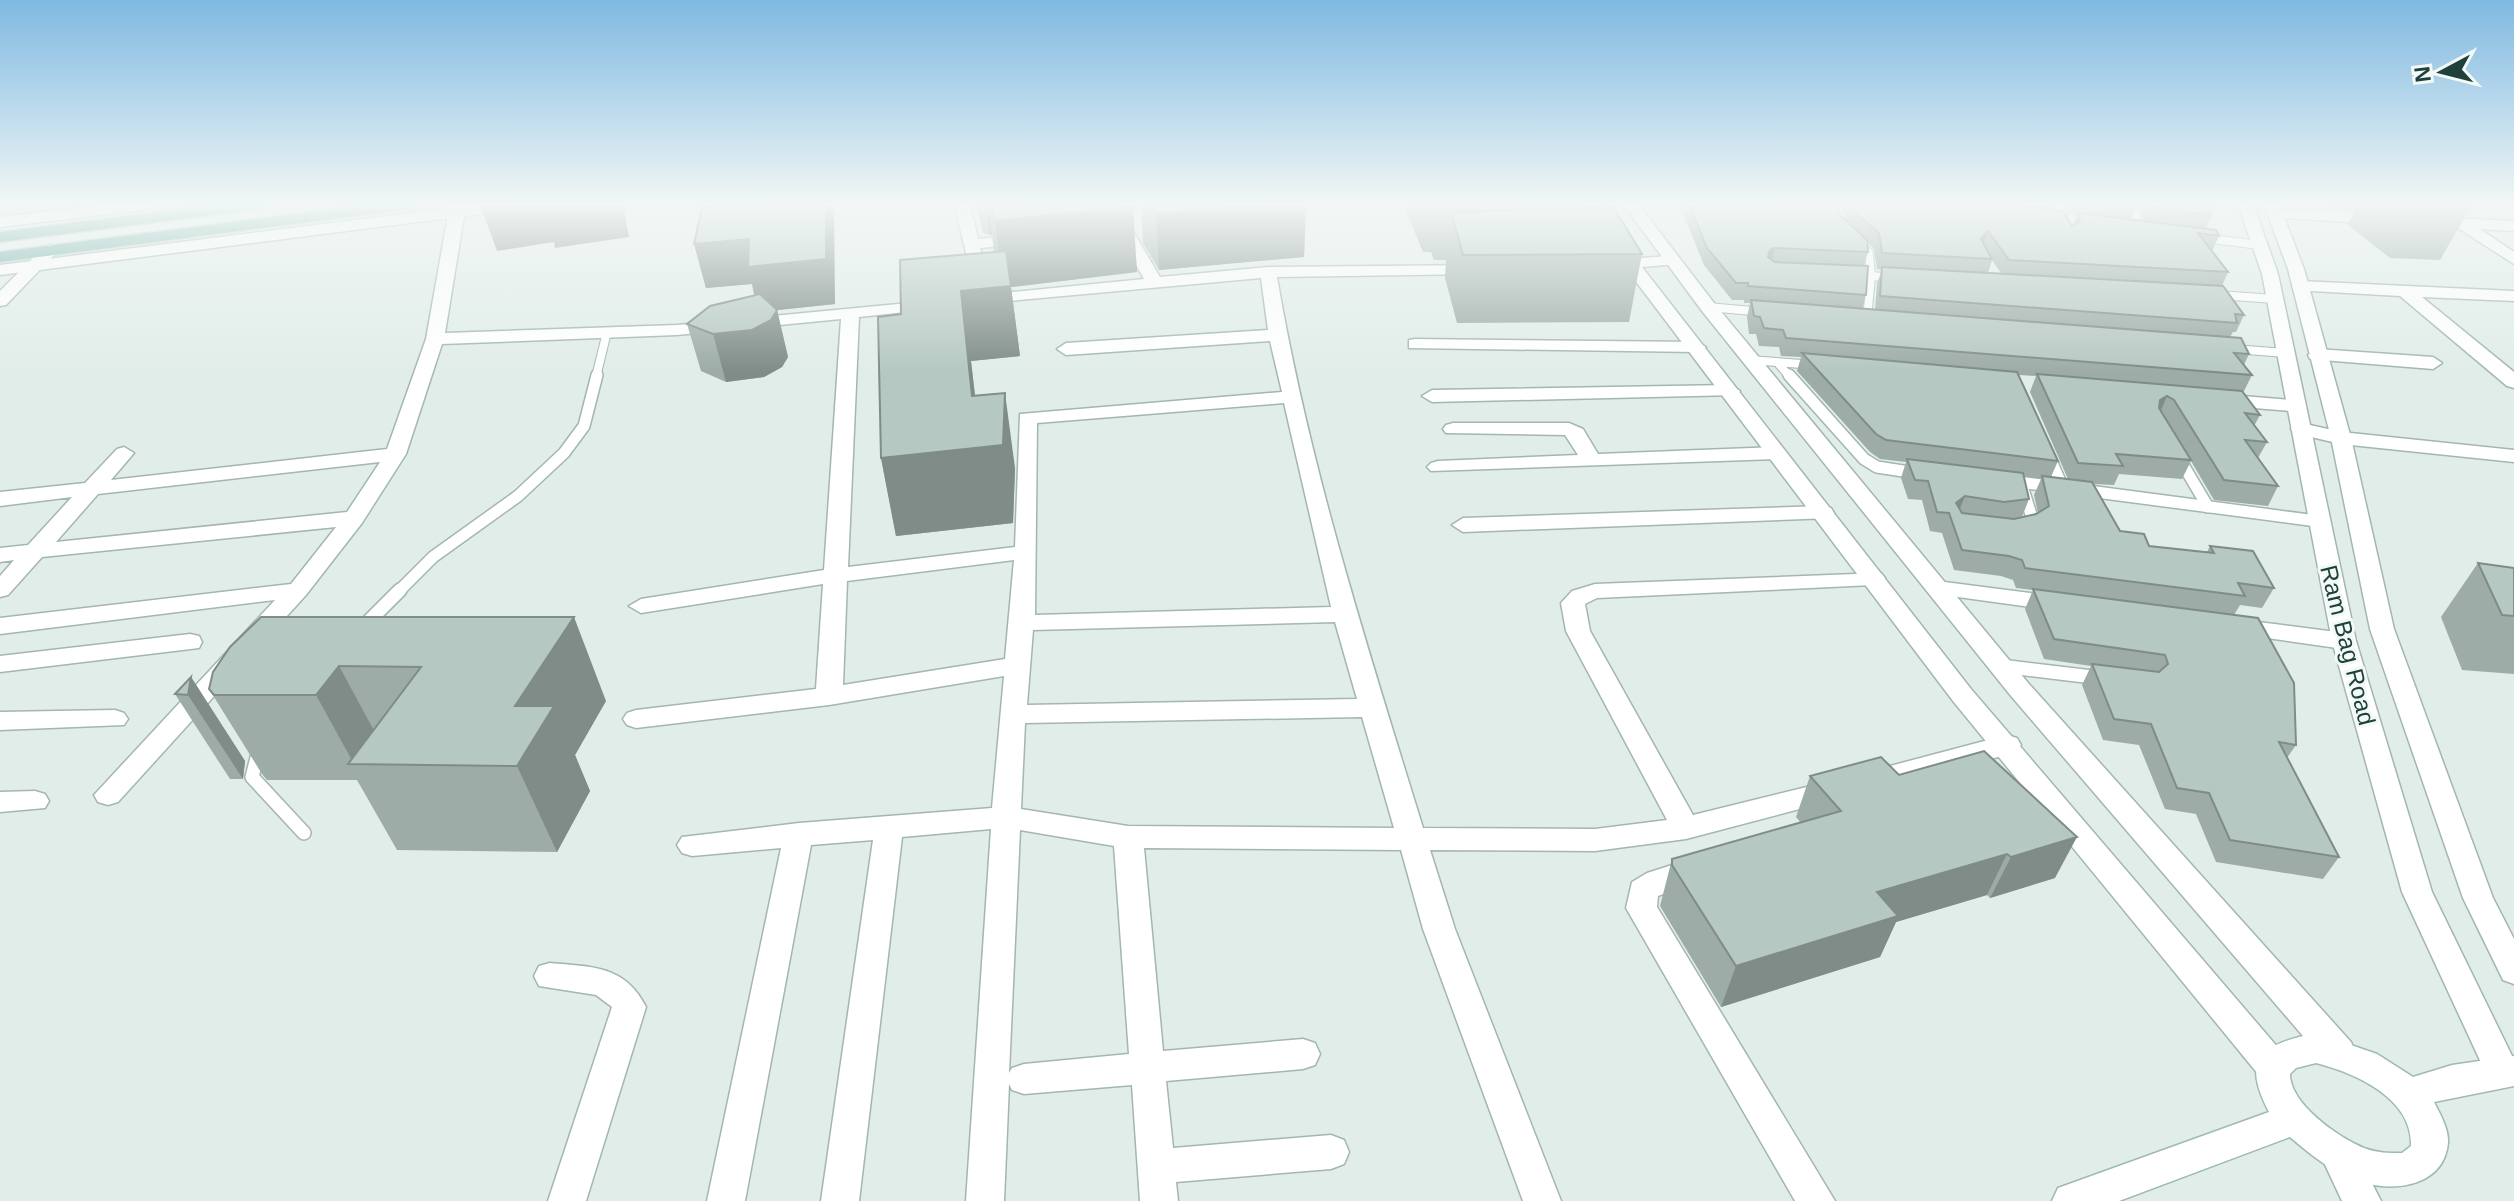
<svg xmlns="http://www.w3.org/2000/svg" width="2514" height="1201" viewBox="0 0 2514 1201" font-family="Helvetica,sans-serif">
	<rect width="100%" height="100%" fill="#e1ede9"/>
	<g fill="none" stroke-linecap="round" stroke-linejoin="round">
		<defs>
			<g id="service-far2">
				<path d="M2057,204l7,21"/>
				<path d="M2131,204l9,26"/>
				<path d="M2203,238l57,7"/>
				<path d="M1857,242l12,11 2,23h-7"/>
				<path d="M2218,295l57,4"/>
				<path d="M1708,307l56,5"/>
				<path d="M1867,320l4,-44 25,2"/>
				<path d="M2233,349l53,4"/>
				<path d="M1750,360l65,5"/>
				<path d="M1777,362l13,15"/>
				<path d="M596,377l11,-45"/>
			</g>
			<g id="service-far1">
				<path d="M1789,375l75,84 13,8 39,6"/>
				<path d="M2236,401l60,5"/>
				<path d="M2048,454l15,34"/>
				<path d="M2179,458l29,49"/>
				<path d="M2010,481l41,5"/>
				<path d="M2023,489l10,32 -6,6"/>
				<path d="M2081,490l236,31"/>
				<path d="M398,592l35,-35 85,-61 46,-43 20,-27 13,-51"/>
			</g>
			<g id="service">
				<path d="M363,627l37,-37"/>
				<path d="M2001,666l100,12"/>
				<path d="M260,746l-8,31 52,56"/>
			</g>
			<g id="minor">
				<path d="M450,204h16l-21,129 232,-8 263,-25v8l-6,1 -75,8 -11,250 167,-20 5,-133 262,-22 -12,-51 -204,14 -9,-6 9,-6 202,-13 -7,-52 -285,26 -3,-4 9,-5 162,-16 -42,-75h15l43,73 108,-10 215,-2v8l-6,1 -200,3c32,189 90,369 146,551l172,1 72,-9 -101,-189 -5,-28 11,-12 23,-7 286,-11 4,5 -12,7 -276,13 -12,6 5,27 103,184 138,-34 10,3 4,7 -4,7 -155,41 -91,12 -165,-1 25,79 106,272h-38l-100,-272 -22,-79 -257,-2 19,203 140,-12 12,4 5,11 -5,11 -12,4 -137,12 7,67 158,-13 13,5 5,12 -5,12 -13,5 -155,13 2,19h-38l-8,-116 -108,9 -12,-4 -3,-6 -5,117h-38l25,-372 -89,8 -43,364h-38l52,-361 -62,5 -66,356h-38l74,-353 -89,8 -10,-3 -5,-8 5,-8 117,-14 193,-15 12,-132 -175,29 -193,23 -9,-3 -4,-6 4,-6 9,-3 180,-21 7,-105 -182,29 -12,-7 12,-7 183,-29 17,-251 -164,16 -235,9 -36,110 -44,69 -56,72 -188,207 -10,3 -10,-3 -4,-7 181,-195 -275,34v-16l291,-34 45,-57 -294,30 -34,38 -8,2v-21l14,-16 -14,2v-14l28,-3 44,-48 -72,9v-14l85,-9 32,-34 7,-2 10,6 -23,27 276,-31 39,-110zM1284,403l47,204 -296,8 2,-192zM380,462l-33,50 -291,30 42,-48zM1014,560l-9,99 -162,26 4,-104zM1335,622l22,77 -330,6 6,-75zM1362,717l32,111 -266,-2 -107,-17 4,-86zM1020,830l94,16 15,208 -105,10 -12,4 -3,5z"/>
				<path d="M954,204h16l8,35 45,-5 8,5 -8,5 -43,4 10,37 -2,4 -6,1 -8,-5z"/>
				<path d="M2275,209l106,5 8,5 -8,5 -111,-7v-6z"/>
				<path d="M2429,217l85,4v10l-34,-2 34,23v12l-56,-36 -34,-3v-6z"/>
				<path d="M50,245l6,2v6l-50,52 -6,1v-15l44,-44z"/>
				<path d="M1671,256l6,2v6l-67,6 -8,-5 8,-5z"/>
				<path d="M2300,281l214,10v10l-92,-4 92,75v16l-7,-2 -107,-90 -106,-6 -2,-4z"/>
				<path d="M1415,339l282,3 9,5 -9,5 -288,-4v-8z"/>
				<path d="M2317,349l116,8 9,6 -9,6 -123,-10 -2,-4z"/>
				<path d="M1730,385l10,6 -3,4 -305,7 -10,-6 10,-6z"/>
				<path d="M1453,423h116l14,6 15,25 179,-7 10,6 -10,6 -346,12 -4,-4 4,-4 7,-2 140,-6 -13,-20 -119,-2 -3,-4 3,-4z"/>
				<path d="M2301,423l40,9 173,18v12l-173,-18 -47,-11 -3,-4 3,-4z"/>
				<path d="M1823,506l8,2 3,5 -3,5 -368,14 -11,-7 11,-7z"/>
				<path d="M1937,581l123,16 12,7 -12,7 -131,-18 -4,-5 4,-5z"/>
				<path d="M2235,619l109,14 12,8 -12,8 -118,-17 -3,-5 3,-5z"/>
				<path d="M190,634l9,2 3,6 -3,6 -199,24v-16z"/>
				<path d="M115,710l9,3 4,6 -4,6 -124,5v-18z"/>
				<path d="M2007,735l10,3 4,7 -4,7 -151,40 -10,-3 -4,-7 4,-7z"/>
				<path d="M35,791l10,3 4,7 -4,7 -45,4v-20z"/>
				<path d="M1697,857l11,4 4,8 -4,8 -50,19 -1,11 178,294h-40l-169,-293 6,-26 15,-9z"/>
				<path d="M550,963c42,4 75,2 96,44l-60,194h-38l64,-194 -16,-12 -57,-9 -5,-10 5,-10z"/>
				<path d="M2338,1137l13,5 30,59h-39l-22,-47 5,-12z"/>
			</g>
			<g id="tertiary">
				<path d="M111,204h46l-7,5 -150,18v-10z"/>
				<path d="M482,204h44l-7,5 -519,66v-10z"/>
				<path d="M1587,204h15l36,58 333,427 315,368 5,11 -5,11 -12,4 -12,-4 -309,-378 -328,-434z"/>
				<path d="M1623,204h15l76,99 315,381 322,358 5,11 -5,11 -12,4 -12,-4 -316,-368 -309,-385z"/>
				<path d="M2238,204h15l25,70 78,367 76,251 82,168v22l-12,4 -12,-4 -88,-190 -70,-251 -70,-367z"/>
				<path d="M2264,204h15l25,65 47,169 43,191 99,269 21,41v45l-11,-4 -40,-82 -93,-269 -39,-191 -43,-169z"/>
			</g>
			<path id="secondary" d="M2316,1033l61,21 36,23 39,-12 62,-9v30l-80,16c6,12 15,27 14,41 -4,42 -51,49 -83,40 -29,-8 -53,-27 -75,-46l-171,64h-67l6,-13 211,-76c-29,-56 -7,-67 47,-79zM2316,1063c39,10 97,35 95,83l-9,7c-13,0 -25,0 -38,-5 -26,-11 -74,-44 -74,-74l6,-6z"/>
			<g id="primary">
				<path d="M222,204h44l-7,5 -259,33v-10z"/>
				<path d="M372,204h44l-7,5 -409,53v-10z"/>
			</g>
		</defs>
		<use href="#service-far2" stroke="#a3b6b1" stroke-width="10"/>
		<use href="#service-far1" stroke="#a3b6b1" stroke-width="14"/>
		<use href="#service" stroke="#a3b6b1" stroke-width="16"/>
		<use href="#minor" stroke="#a3b6b1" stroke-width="3"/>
		<use href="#tertiary" stroke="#a3b6b1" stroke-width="3"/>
		<use href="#secondary" stroke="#9ebab3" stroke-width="3"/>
		<use href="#primary" stroke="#c0cac8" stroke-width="3"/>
		<use href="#service-far2" stroke="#fff" stroke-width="8"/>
		<use href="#service-far1" stroke="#fff" stroke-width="11"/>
		<use href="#service" stroke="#fff" stroke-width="13"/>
		<use href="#minor" fill="#fff" fill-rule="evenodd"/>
		<use href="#tertiary" fill="#fff" fill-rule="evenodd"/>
		<use href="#secondary" fill="#fff" fill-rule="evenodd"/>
		<use href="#primary" fill="#60a79d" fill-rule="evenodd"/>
	</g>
	<g fill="#9daca7" fill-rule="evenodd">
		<path d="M977,204h154l6,68 -126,15 9,69 -49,5 4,35 40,72 -2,55 -117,13 -15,-78 20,-144 93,-62 -2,-17 -9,-2z"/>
		<path d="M1141,204h165l-2,53 -145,13 -16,-27z"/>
		<path d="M1403,204h198v4l41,46 -13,68 -172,1 -12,-45 1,-18h-12l-3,-8h-8z"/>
		<path d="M1657,204h179l3,10 7,8 -5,-18h214l-2,6 19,16 5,-11 -10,-1 -5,-10h73l1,2 -5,13 13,2 -6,-17h76l-3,9 1,2 -6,13 13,8 -7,15 16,21 -6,14 22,29 -8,17h-3l-3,5 19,17 -5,11 8,10 -9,18 17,22 -6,11 13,16 -9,16 20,28 -10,20 -54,-6 -23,-39 -9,18 -63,-5 -5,11 -21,-1 27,47 29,15 58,6 3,-6 64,42 -12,20 -22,-3 -6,10 62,130 -9,13 52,99 -16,22 -107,-17 -20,-48 -31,-5 -26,-64 -36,-5 -21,-55 9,-19 -47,-7 -19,-50 8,-19 -17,-2 -3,-8 -12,-4 -47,-6 -12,-37 -12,-2 -8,-31 -14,-1 -7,-21 5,-16 -26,-3 -10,-7 -73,-81 4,-14 -20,-1 -2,-9 -20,-1 -3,-12h-7l-2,-17 3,-14h-6v-3h-12l-28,-35 -24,-59 -21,1zM1867,242l7,7 3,20 5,1 -5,13 -2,27 -13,-1 4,-14 -2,-29 4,-14zM1992,260l9,13h-13zM2019,375l17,1 -6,16 38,87 -17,-2 7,-16zM2024,476l17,3 -7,16 4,18 -16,4 7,-18z"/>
		<path d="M2322,204h149l1,1 -32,55 -50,-2 -42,-33 7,-15 -28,-1z"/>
		<path d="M694,244l141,60 -58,6 11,47 -6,10 -18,10 -38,5 -25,-11 -14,-47 67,-28 -2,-12 -46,4z"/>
		<path d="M2478,563l36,5v106l-52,-4 -21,-53z"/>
		<path d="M261,617l345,84 -31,54 15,36 -33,61 -160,-2 -40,-70h-90l-5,-6 -53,-85z"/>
		<path d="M191,677l54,84 -2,18h-13l-55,-85z"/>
		<path d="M1899,775l156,103 -65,20 -3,-3 -91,27 -16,35 -159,50 -61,-101 12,-47 129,-36 -5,-6 14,-41z"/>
	</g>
	<g fill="#7f8c88">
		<path d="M480,204h143l6,33 -74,11 -1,-6 -57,9z"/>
		<path d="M826,204h8l1,100 -76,8 -7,-28 -46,4 -12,-44 55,-5z"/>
		<path d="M986,204h2l4,31h-2z"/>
		<path d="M1273,204h33l-2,53 -145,13 -3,-56z"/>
		<path d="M1133,207l4,65 -126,15 9,69 -49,5 10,87 24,-55 10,75 -2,55 -117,13 -15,-78 91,-62 -11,-105 42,-4 -8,-66z"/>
		<path d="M1988,231l-5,16 -2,-8z"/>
		<path d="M1775,248l-4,16 -5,3 4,-17z"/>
		<path d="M777,310l11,47 -6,10 -18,10 -38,5 -13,-48z"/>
		<path d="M2167,396l-8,19 1,-15z"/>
		<path d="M1965,496l-8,20 -1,-13z"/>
		<path d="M574,617l32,84 -31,54 15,36 -33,61 -40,-86 -2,-60z"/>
		<path d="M339,666l46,85 -31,13 -38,-69z"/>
		<path d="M191,677l54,84 -2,18 -55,-84z"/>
		<path d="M2077,837l-22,41 -65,20 21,-41z"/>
		<path d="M2007,854l-20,41 -91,27 -16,35 -159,50 15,-41 141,-74z"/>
	</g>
	<g fill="#b6c8c2" stroke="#7f8c88" stroke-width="2">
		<path d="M741,204h85v55l-78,8 1,-28 -55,5 8,-37z"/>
		<path d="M991,204h140l2,3 -138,14z"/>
		<path d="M1150,204h123l-117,10z"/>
		<path d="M1689,204h147l3,10 28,26 1,12 -93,-4 -5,2 -2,7 7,5 93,4 -2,29 -118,-9v-3h-12l-29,-35z"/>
		<path d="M1850,204h160l53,7 9,15 8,-5 -2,-8 138,17 3,6 -21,-3 30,39 -219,-12 -21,-29 -7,8 11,20 -110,-6 -3,-20 -28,-24z"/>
		<path d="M2150,204h64v1l-8,-1 6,11 -60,-7z"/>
		<path d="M1614,208l28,46 -179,1 -12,-43z"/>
		<path d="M1006,251l5,35 -50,5 11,105 33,-3 -2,52 -122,13 -3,-141 23,-3 -1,-54z"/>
		<path d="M1882,267l341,19 21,29 -9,-1 2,9 -357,-27z"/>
		<path d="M760,294l17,16 -6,10 -19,10 -39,4 -26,-10 23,-18z"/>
		<path d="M1751,300l490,38 8,16 -15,-1 18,22 -466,-37 -3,-8 -19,-2 -4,-11 -6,-1z"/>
		<path d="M1802,353l215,19 41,89 -172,-21 -10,-6z"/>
		<path d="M2037,374l205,17 18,24 -15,-2 22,29 -22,-2 33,46 -54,-6 -50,-80 -7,-4 -7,4 -1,8 32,52 -75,-6 7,12 -45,-3z"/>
		<path d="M1907,459l116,14 6,26 -25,3 -39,-6 -9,7 6,10 52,6 22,-5 13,-8 -7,-30 50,6 28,49 24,3 5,12 65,7 -4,-7 43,5 21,37 -36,-5 7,13 -220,-28 -3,-8 -13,-4 -47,-6 -13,-37 -12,-1 -9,-31 -13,-1z"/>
		<path d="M2478,563l36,5v48l-12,-1z"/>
		<path d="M2033,589l225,29 36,65 2,62 -17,-3 60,115 -109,-17 -21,-47 -32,-5 -26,-64 -37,-5 -22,-55 67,8 9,-8 -3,-9 -111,-16z"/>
		<path d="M261,617h313l-59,89h39l-37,60 -169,-2 73,-97 -82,-1 -23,29h-102l-5,-6 4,-17 17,-25z"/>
		<path d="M191,677l-3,18 -13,-1z"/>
		<path d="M1984,751l93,86 -66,20 -4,-3 -130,38 21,24 -162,50 -64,-101v-6l169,-48 -31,-35 71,-19 18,18z"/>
	</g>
	<linearGradient id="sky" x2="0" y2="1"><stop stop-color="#7fb9e2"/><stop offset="0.55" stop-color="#f2f7f5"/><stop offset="1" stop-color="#f2f7f5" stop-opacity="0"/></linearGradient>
	<rect width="2514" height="372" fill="url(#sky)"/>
	<g text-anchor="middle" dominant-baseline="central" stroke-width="6" stroke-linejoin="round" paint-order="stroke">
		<g font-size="24" fill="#1f403b" stroke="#f2f9f6">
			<text transform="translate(2348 645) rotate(76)">Ram Bag Road</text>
		</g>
	</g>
	<g transform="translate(2442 72) rotate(263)" stroke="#f2f9f6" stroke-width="6" paint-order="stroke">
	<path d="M0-6L14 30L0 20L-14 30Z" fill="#1f403b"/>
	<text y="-12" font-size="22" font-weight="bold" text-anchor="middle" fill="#1f403b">N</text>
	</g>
</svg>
